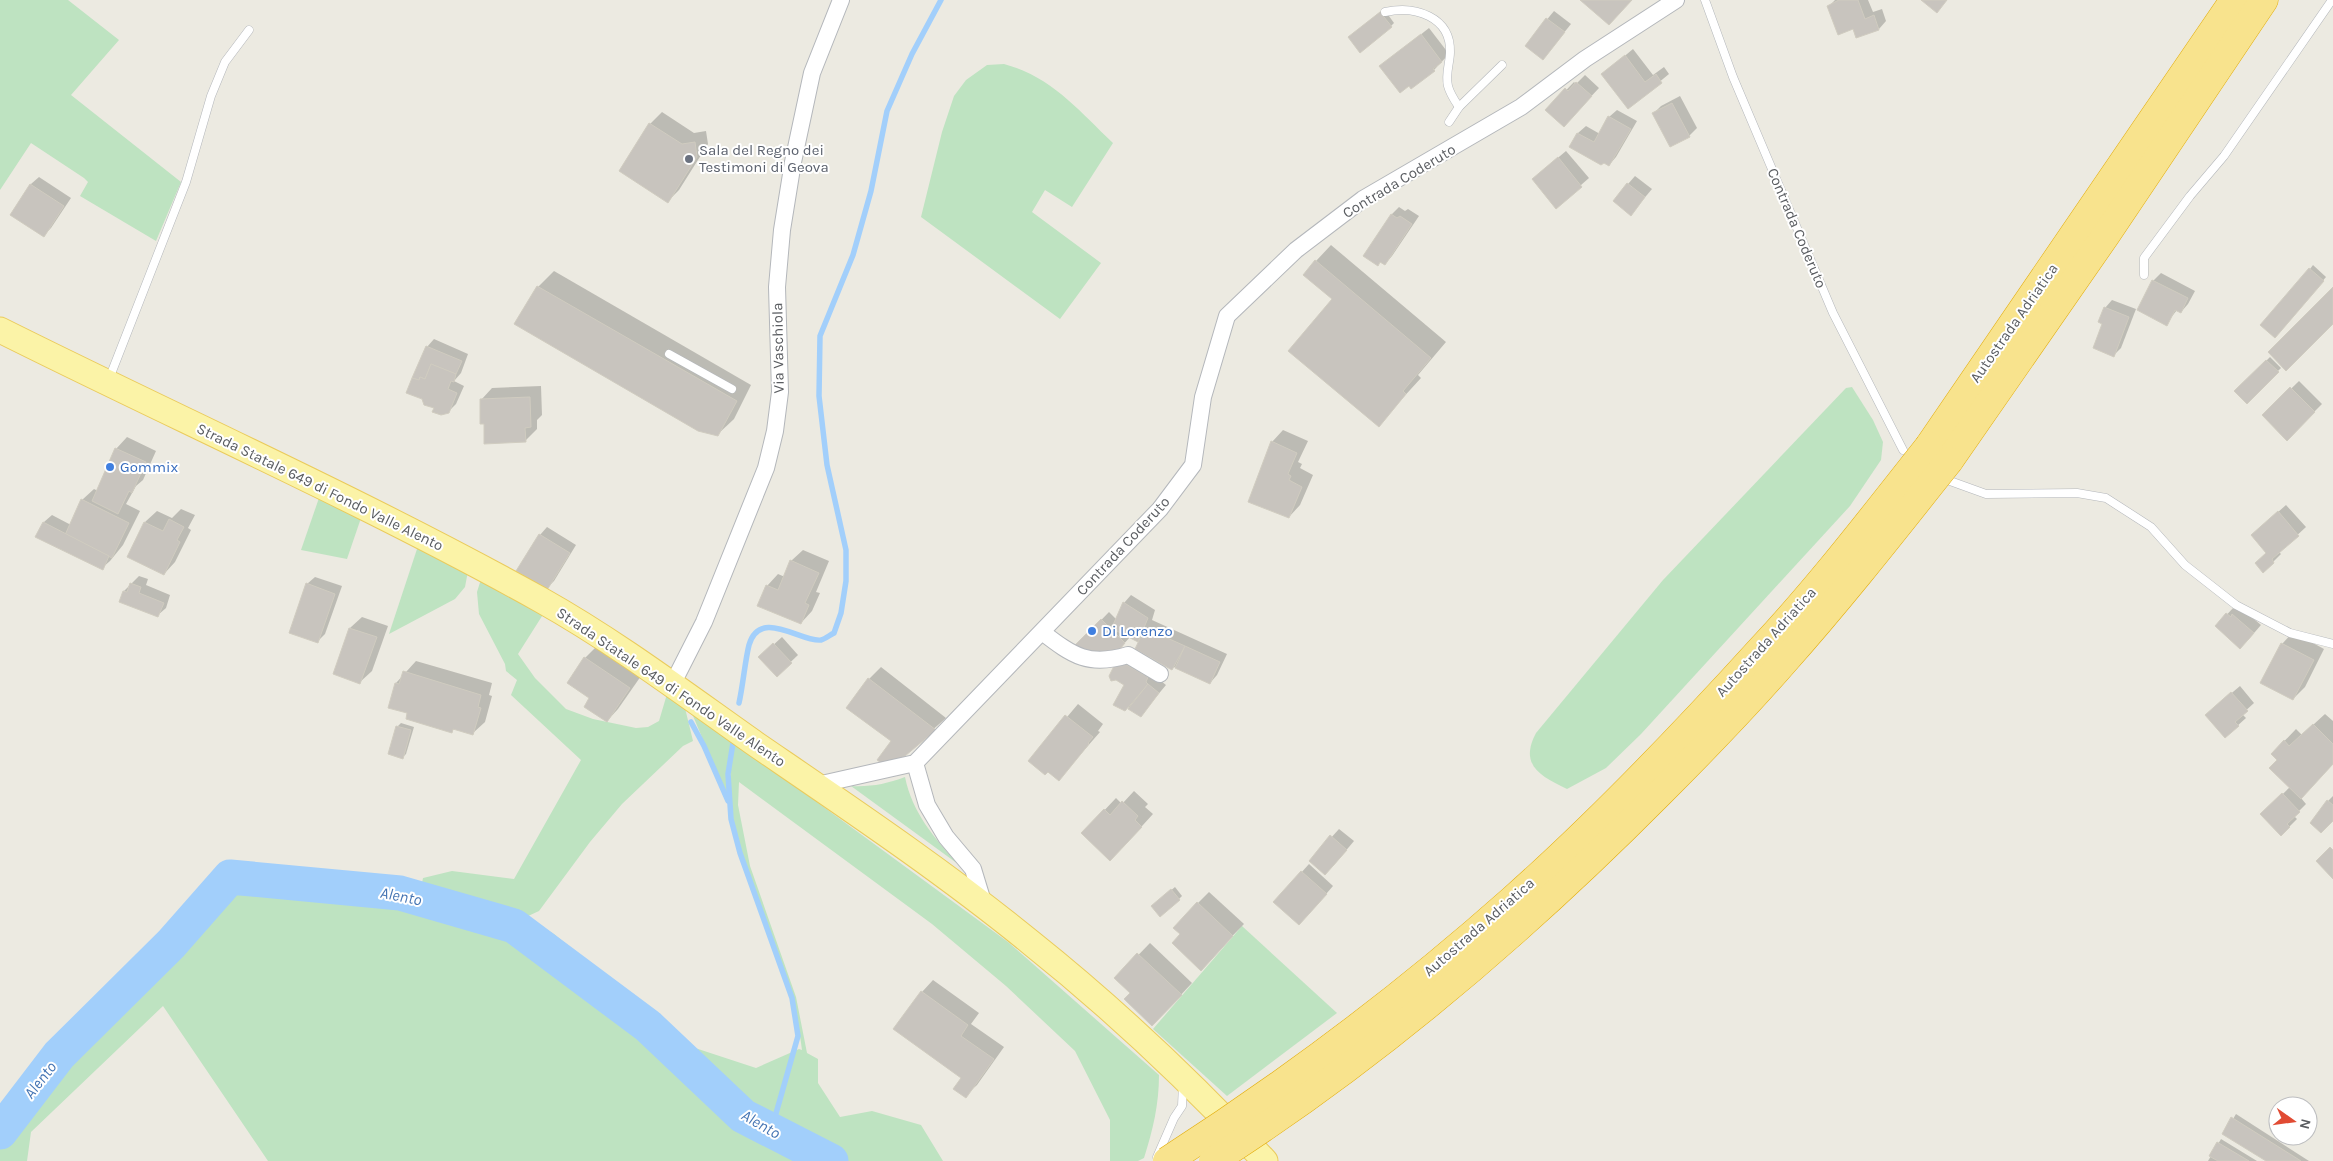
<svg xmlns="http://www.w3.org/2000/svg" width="2333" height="1161" viewBox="0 0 2333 1161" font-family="Karla,sans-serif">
	<rect width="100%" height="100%" fill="#eceae1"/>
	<g fill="#bee3c1">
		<path d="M0,0h68l51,40 -48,55 110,87 -25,59 -76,-45 8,-14 -4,-4 -53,-35 -31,47z"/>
		<path d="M1004,64c48,13 74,46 109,79l-41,64 -27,-17 -13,22 69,51 -41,56 -139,-102 21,-85 12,-36 12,-16 21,-15z"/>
		<path d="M1852,387l21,33 10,22 -2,18 -31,46 -209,228 -35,34 -39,21c-27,-13 -48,-24 -31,-56l127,-153 183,-192z"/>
		<path d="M319,498l42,20 -14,41 -46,-9z"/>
		<path d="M418,546l50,25 -3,16 -10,12 -66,35z"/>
		<path d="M482,576l62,37 -26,41 17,24 31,31 27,10 43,9 12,-1 11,-6 8,-27 18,14 8,33 -10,5 -61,58 -32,38 -51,69 -13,6 28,17 59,50 39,37 37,25 67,22 43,-19 3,1c-7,-57 -29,-110 -48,-163 -8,-23 -18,-46 -22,-69 -4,-26 -2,-51 3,-76l273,200 151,133c0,29 -6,55 -15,83l-6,3h-28v-41l-35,-69 -69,-65 -74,-62 -193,-142 -1,23 12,61 46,131 11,56 11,6v24l22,34 32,-6 49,14 22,36h-675l-105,-155 -132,126 -4,29h-27v-24l65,-80 80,-73 34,-35 45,-55 39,-9 77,8 93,13 69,22 14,-6 -96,-29 3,-15 29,-7 62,8 67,-119 -70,-65 6,-15 -11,-9 -1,-7 -26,-50 -2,-22z"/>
		<path d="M691,711l41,29 -5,31 2,31z"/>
		<path d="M905,777c7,35 29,61 53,87l-107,-78c20,1 35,-2 54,-9z"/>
		<path d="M1242,926l95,87 -110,83 -74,-67z"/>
	</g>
	<g fill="#0003">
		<path d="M1835,0h33l5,12 9,-3 4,12 -7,8 -22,8 -4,-10 -24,-21z"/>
		<path d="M1384,9l10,14 -3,3 -38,8z"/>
		<path d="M1554,11l17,13 -28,35 -17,-14z"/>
		<path d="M1429,28l20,26 -15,16 -22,17 -31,-21z"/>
		<path d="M1633,49l20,26 11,-8 5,7 -40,33 -26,-33z"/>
		<path d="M1585,75l14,13 -28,30 -24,-8 27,-28 2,2z"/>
		<path d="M1680,96l17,32 -8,8 -18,10 -17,-33 7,-7z"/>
		<path d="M1617,110l20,11 -21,36 -7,8 -38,-19 7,-13 8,-7 14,8 9,-17z"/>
		<path d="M662,112l32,21 12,-2 2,13 -29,46 -11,11 -48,-30 30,-47z"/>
		<path d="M1566,151l23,27 -33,29 -15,-35z"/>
		<path d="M1635,176l17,13 -21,25 -3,-30z"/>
		<path d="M39,177l32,21 -20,30 -8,8 -32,-21 20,-31z"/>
		<path d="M1399,207l6,4 3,-2 11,7 -27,40 -7,8 -4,-3 -3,3 -14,-8 28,-42z"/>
		<path d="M1331,245l115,97 -28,33 3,3 -43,47 -45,-126 -17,-38z"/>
		<path d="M2313,265l13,12 -47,56 31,-64z"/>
		<path d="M554,271l197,114 -17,34 -16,15 -180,-147z"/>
		<path d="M2161,273l34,18 -7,13 -7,8 -4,-2 -11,14 -28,-14 15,-29z"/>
		<path d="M2112,300l24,9 -15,39 -7,7 -10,-31 1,-16z"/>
		<path d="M434,339l34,15 -7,19 -7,8 10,5 -8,18 -8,8 -12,-5 -9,-60z"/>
		<path d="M2270,357l11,11 -34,34 -11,-11z"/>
		<path d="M2299,381l23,23 -35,35 -23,-24z"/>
		<path d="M541,386l1,29 -5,5v9l-12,12 -40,-18 -4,-23 11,-12z"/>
		<path d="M1283,430l25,11 -10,21 4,2 -2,4 13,7 -13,30 -11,12 -17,-75z"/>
		<path d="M127,437l29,14 -13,29 -7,6 -10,18 14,7 -17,34 -13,16 -8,7 -65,-32 7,-14 8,-7 19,10 11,-25 12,-11 4,2 18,-42z"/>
		<path d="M2286,505l20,22 -27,25 2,2 -8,8 -5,-10 -8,-24z"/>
		<path d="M181,509l14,6 -7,13 3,2 -16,32 -11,12 -35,-17 16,-35 12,-11 15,7z"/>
		<path d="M547,527l29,18 -22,36 -7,7 -7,-53z"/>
		<path d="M803,550l26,11 -13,31 4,1 -8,18 -11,12 -34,-37 11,-12 7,3 6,-16z"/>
		<path d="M139,576l9,3 -2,6 24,10 -4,13 -8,7 -34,-24z"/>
		<path d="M315,577l27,9 -17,48 -8,8 -10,-58z"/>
		<path d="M1131,595l24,15 -3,10 75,34 -10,21 -7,8 -36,-16 -2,2 -33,-27 -9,-5 -15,17 -39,-8 33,-34 7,7 8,-16z"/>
		<path d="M2235,606l6,2 20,17 -13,15 -32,-14z"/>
		<path d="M362,617l26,9 -16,45 -12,11 -25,-9 15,-45z"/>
		<path d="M2293,632l31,17 -19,38 -12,12 -11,-55z"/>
		<path d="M782,637l16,18 -21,20 -17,-18z"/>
		<path d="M596,647l45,29 -23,33 -11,12 -16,-24 -6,-39z"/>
		<path d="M1123,659l29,15 14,11 -25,30 -13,-8 -2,-23 -10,-6z"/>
		<path d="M416,661l76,22 -3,12 3,1 -7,26 -12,11 -18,-5 -3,3 -43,-18 -20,-6 7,-24z"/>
		<path d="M881,667l65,51 -42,37 -12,-15 -44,-32 21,-29z"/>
		<path d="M2240,686l14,17 -12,11 4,4 -21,19 -11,-29z"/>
		<path d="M1078,704l25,20 -5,7 2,1 -41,47 -29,-18z"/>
		<path d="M2325,714l8,7v43l-32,34 5,6 -12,12 3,3 -16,16 -19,-21 28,-27 -11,-27 -7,-6 24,-25 6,6z"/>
		<path d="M401,723l13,4 -8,27 -3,3 -6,-30z"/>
		<path d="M1134,791l14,13 -3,3 8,7 -31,34 -39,-15 33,-35 6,6z"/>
		<path d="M2333,796v22l-21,5 16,-22z"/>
		<path d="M1339,829l15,12 -21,25 -23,-5z"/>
		<path d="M1309,864l24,22 -26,30 -32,-14z"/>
		<path d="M1175,887l7,9 -3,3 -23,4z"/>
		<path d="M1209,892l35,32 -32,33 -30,-23 16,-31z"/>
		<path d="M1150,943l42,40 -28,30 -32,-20 -16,-15z"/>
		<path d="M933,980l46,33 -8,11 33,23 -27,38 -12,11 -2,-18 -41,-86z"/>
		<path d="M2236,1114l73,47h-40l-45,-27z"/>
		<path d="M2221,1139l36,22h-49z"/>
	</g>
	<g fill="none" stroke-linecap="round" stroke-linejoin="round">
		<g stroke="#a2cffb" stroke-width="5.5">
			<path d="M739,703c4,-18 6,-42 10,-58 11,-38 53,-2 72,-5 4,-1 9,-5 13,-7l7,-20 5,-32v-31l-19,-85 -8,-69 1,-60 33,-81 18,-64 16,-80 25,-57 29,-54"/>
			<path d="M691,722l13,24 24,55"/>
			<path d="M733,743l-5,31 3,45 9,34 52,145 6,38 -27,95"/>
		</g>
		<path stroke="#a2cffb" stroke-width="35" d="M0,1132l59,-77 112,-111 59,-67 170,16 114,33 134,100 95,90 88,45"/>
	</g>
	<g fill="#c8c4be" stroke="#d0ccc0">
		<path d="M1580,0h52l-23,25z"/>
		<path d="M1839,0h19l7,19 9,-4 5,15 -23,8 -3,-9 -15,6 -11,-29z"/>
		<path d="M1921,0h26l-10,13z"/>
		<path d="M1380,12l12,15 -32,26 -12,-16z"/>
		<path d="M1546,18l19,14 -22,28 -18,-14z"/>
		<path d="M1421,34l21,28 -9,7 2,2 -24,18 -2,-3 -9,7 -21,-27z"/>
		<path d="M1625,55l20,27 11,-8 6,9 -34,26 -27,-35z"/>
		<path d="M1576,82l16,14 -28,31 -19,-17 20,-22 3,3z"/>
		<path d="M1672,103l18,34 -20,10 -18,-34z"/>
		<path d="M1608,116l23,13 -22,37 -5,-3 -3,2 -32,-18 8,-14 17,9z"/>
		<path d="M649,123l33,21 13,-2 2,15 -29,46 -49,-32z"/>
		<path d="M1558,157l24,30 -26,22 -24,-30z"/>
		<path d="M1627,183l18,14 -14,19 -18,-15z"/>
		<path d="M30,184l34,22 -20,31 -34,-22z"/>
		<path d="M1391,214l6,4 3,-2 12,8 -27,41 -5,-3 -2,4 -15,-10z"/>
		<path d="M1315,260l116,98 -28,33 3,3 -27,33 -91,-76 44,-52 -29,-24z"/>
		<path d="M2309,268l15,13 -49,57 -15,-13z"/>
		<path d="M2152,280l36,18 -7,15 -6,-3 -8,16 -30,-16z"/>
		<path d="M537,286l200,115 -19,35 -20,-5 -184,-107z"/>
		<path d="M2333,287v37l-47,47 -18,-19z"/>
		<path d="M2104,307l25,10 -15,40 -21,-9 9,-24 -4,-2z"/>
		<path d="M426,346l36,15 -6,13 -25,-10 -6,15 -5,-2 -1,3 -7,-2z"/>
		<path d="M2266,360l13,12 -32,32 -13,-13z"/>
		<path d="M431,364l25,10 -2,8 -3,-1 -3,8 9,4 -8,20 -8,2 -9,-3 2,-4 -10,-3 -2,-6 -16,-6 6,-15 7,2 1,-3 5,2z"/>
		<path d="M2290,387l25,25 -28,29 -25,-26z"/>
		<path d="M530,397l1,30 -6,1 1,14 -42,2v-20h-4v-25z"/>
		<path d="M1271,441l26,12 -9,21 3,2 -2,4 13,7 -13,31 -41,-16z"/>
		<path d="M115,448l31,14 -14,31 -3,-2 -11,23 -26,-13z"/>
		<path d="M81,499l48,24 -17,35 -47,-23z"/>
		<path d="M2278,511l21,25 -27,23 2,4 -11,10 -8,-10 11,-10 -15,-18z"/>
		<path d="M169,519l15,8 -7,13 3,2 -16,33 -37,-18 17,-35 19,9z"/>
		<path d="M43,522l66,34 -6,14 -68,-33z"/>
		<path d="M539,534l31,19 -23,37 -31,-19z"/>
		<path d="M790,560l29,13 -14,30 4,2 -8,19 -44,-18 9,-21 12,5z"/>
		<path d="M130,583l11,4 -2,6 25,10 -6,14 -39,-15 4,-11 4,1z"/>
		<path d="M306,583l29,11 -17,49 -29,-10z"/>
		<path d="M1123,602l25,16 -10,24 -25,-13 2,-3 -2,-1z"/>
		<path d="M2226,613l5,4 1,-3 22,19 -14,16 -25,-23z"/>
		<path d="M1101,619l24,24 -10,12 -33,-3 -8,-6z"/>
		<path d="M349,628l28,9 -17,47 -27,-10z"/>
		<path d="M1145,628l40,18 -13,24 -37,-21z"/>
		<path d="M773,643l19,20 -15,14 -19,-20z"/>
		<path d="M2281,643l33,17 -21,40 -33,-17z"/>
		<path d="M1185,646l35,16 -10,22 -35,-16z"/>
		<path d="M584,657l46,31 -23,34 -23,-15 5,-9 -22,-15z"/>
		<path d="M1123,663l25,14 -2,5 2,2 -23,27 -12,-6 11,-20 -8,-5 -5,1 -2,-5 5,-10z"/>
		<path d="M403,671l78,24 -3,12 3,1 -8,27 -20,-6 -1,4 -46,-14 1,-6 -19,-5 7,-25 4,1z"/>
		<path d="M868,678l68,52 -31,26 -21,9 -7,-5 14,-19 -45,-33z"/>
		<path d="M1148,684l11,9 -18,24 -13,-8z"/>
		<path d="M2231,692l17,19 -13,11 4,4 -14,12 -20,-23z"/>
		<path d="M1065,715l28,22 -5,6 1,1 -30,37 -11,-9 -3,3 -17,-14z"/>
		<path d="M2313,724l20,20v20l-32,35 -32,-31 8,-8 -6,-6 13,-14 5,6z"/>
		<path d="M396,726l15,4 -8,29 -15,-5z"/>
		<path d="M2282,793l18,19 -13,12 3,3 -9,9 -21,-22z"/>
		<path d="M2327,800l6,5v16l-12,12 -11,-10z"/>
		<path d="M1122,801l16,15 -3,4 7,7 -32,34 -29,-28 23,-24 6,6z"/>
		<path d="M1330,835l17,15 -22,25 -16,-14z"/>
		<path d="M2330,847l3,3v29l-17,-18z"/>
		<path d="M1301,871l26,23 -28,31 -26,-23z"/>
		<path d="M1171,889l9,11 -20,17 -9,-11z"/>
		<path d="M1197,902l36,34 -32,35 -29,-28 8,-9 -7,-6z"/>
		<path d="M1137,953l45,42 -30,31 -28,-27 6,-6 -16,-15z"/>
		<path d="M921,991l47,34 -7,11 33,23 -28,39 -13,-9 8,-11 -68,-49z"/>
		<path d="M2231,1117l70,44h-35l-44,-27z"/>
		<path d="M2217,1142l32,19h-31l-9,-5z"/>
	</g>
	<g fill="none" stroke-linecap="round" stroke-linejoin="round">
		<defs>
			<g id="service">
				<path d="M1705,0l28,77 100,236 70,137"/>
				<path d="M1385,12c30,-7 66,5 65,40 0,11 -5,22 -2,34 2,8 7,15 11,21"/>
				<path d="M1449,122l10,-15 43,-42"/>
				<path d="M2144,275v-17l46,-62 34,-40 108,-156"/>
				<path d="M669,354l63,35"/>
				<path d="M109,379l77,-197 25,-86 14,-34 24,-32"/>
				<path d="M1950,481l36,13 91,-1 29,5 45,29 34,38 51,40 54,28 43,11"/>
				<path d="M1157,1157l17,-39 8,-12 1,-22"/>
			</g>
			<g id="minor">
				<path d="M1042,632c31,24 47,35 86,23l32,19"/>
				<path d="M672,685l32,-63 62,-154 9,-37 5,-39 -3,-105 5,-57 11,-68 19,-89 29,-73"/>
				<path d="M915,763l12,42 19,32 27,32 11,36"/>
				<path d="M817,785l98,-22 245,-254 33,-44 10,-68 24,-81 69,-66 67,-51 158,-92 64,-48 91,-59"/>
			</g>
			<path id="primary" d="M0,330c180,90 365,172 541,270 75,42 145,95 216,145 92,63 186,126 273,197 84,67 162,141 235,219"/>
			<g id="motorway">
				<path d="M1929,446l305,-446"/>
				<path d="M1949,461l157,-226 158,-235"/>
			</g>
		</defs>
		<use href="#service" stroke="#b4b7bb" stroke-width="9"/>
		<use href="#minor" stroke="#b4b7bb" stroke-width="18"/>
		<use href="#primary" stroke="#eacb5c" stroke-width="27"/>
		<use href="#motorway" stroke="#e3ad0a" stroke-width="29"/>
		<use href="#service" stroke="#fff" stroke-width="8"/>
		<use href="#minor" stroke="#fff" stroke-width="16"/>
		<use href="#primary" stroke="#fbf3a7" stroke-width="25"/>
		<use href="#motorway" stroke="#f8e38d" stroke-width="28"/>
		<defs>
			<g id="motorway-bridge">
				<path d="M1167,1161c121,-78 237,-165 345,-261 88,-78 170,-164 249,-251 60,-64 114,-135 168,-203"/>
				<path d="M1213,1161c163,-104 311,-231 447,-368 42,-42 84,-85 123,-130 58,-65 112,-134 166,-202"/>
			</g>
		</defs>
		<use href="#motorway-bridge" stroke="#e3ad0a" stroke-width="29" stroke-linecap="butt"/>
		<use href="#motorway-bridge" stroke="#f8e38d" stroke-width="28"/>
	</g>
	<circle fill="#6b7280" stroke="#fff" stroke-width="2" cx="689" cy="159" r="5"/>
	<g fill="#3f7fe0" stroke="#fff" stroke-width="2">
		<circle cx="110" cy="467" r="5"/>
		<circle cx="1092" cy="631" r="5"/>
	</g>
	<g text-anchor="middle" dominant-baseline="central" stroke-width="4" stroke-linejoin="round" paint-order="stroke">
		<g font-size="15" fill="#5b616d" stroke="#fff" text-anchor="start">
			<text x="699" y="150">Sala del Regno dei<tspan x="699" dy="17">Testimoni di Geova</tspan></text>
		</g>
		<g font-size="15" fill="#5a5d61" stroke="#fff">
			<text transform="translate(1399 181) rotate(-31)">Contrada Coderuto</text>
			<text transform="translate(1797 228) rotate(67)">Contrada Coderuto</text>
			<text transform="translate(2014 323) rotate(-55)">Autostrada Adriatica</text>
			<text transform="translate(778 348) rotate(-91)">Via Vaschiola</text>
			<text transform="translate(320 487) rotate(26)">Strada Statale 649 di Fondo Valle Alento</text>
			<text transform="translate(1123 546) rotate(-47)">Contrada Coderuto</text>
			<text transform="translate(1766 642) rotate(-48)">Autostrada Adriatica</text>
			<text transform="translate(671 687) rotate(34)">Strada Statale 649 di Fondo Valle Alento</text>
			<text transform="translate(1479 927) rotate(-41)">Autostrada Adriatica</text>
		</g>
		<g font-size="15" fill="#366cbe" stroke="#fff" text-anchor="start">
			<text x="120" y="467">Gommix</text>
			<text x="1102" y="631">Di Lorenzo</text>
		</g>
		<g font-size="16" font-style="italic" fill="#4474b3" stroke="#fff">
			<text transform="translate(401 896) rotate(11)">Alento</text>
			<text transform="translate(40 1080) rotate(-52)">Alento</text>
			<text transform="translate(761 1124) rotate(30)">Alento</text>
		</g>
	</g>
	<g transform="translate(2293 1121) rotate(104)"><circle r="24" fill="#ffffff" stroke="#bdbec0"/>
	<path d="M0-4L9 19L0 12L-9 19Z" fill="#e14b33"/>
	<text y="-8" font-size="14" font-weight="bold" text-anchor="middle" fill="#5a5d61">N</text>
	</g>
</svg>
